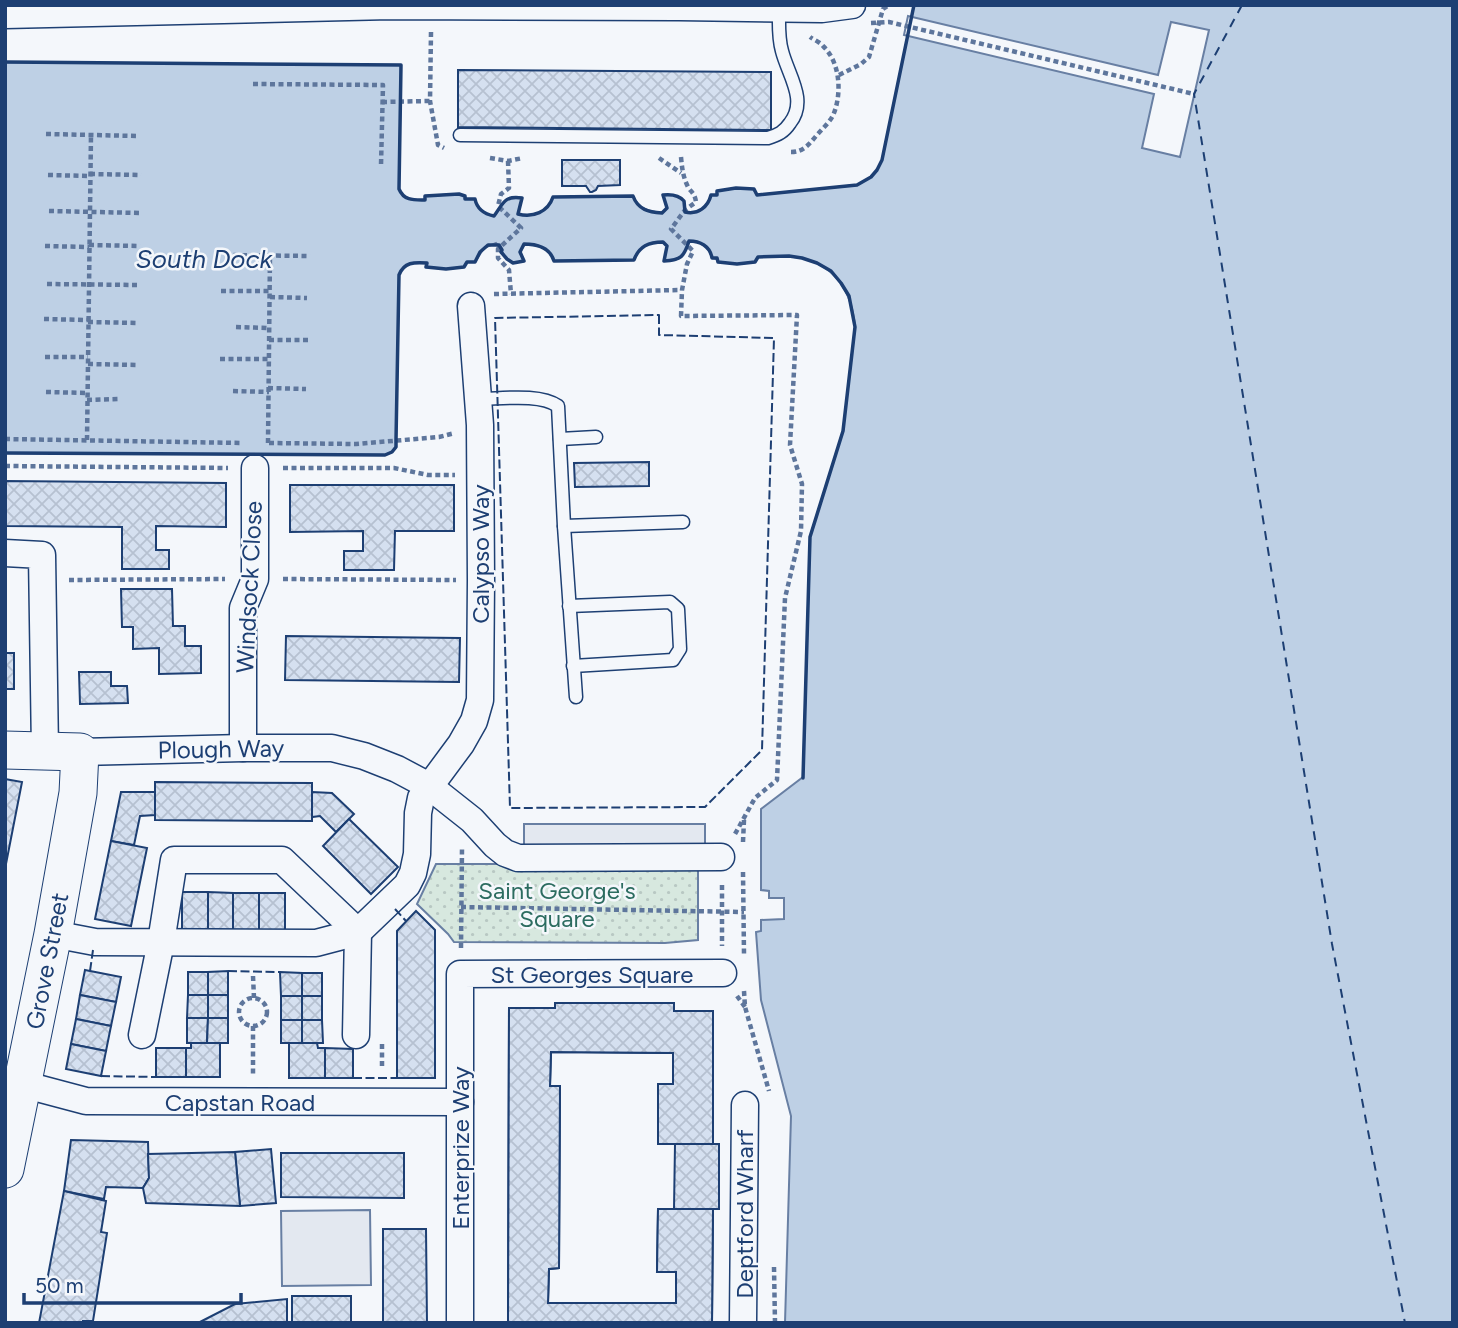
<svg xmlns="http://www.w3.org/2000/svg" width="1458" height="1328" viewBox="0 0 1458 1328" font-family="Figtree,sans-serif">
	<defs>
		<pattern id="park-dots" width="8" height="8" patternUnits="userSpaceOnUse" patternTransform="scale(1.75)"><rect width="8" height="8" fill="#d7e8df"/><path d="M2 2h.1M6 6h.1" fill="none" stroke="#b8c8c3" stroke-width="1.8" stroke-linecap="round"/></pattern>
		<pattern id="building-cross-hatch" width="8" height="8" patternUnits="userSpaceOnUse" patternTransform="scale(1.75)"><rect width="8" height="8" fill="#d5e0f0"/><path d="M0 0l8 8M0 8l8-8" fill="none" stroke="#b6c1d1"/></pattern>
	</defs>
	<rect width="100%" height="100%" fill="#f4f7fb"/>
	<path fill="url(#park-dots)" stroke="#687fa3" stroke-width="2" d="M436,864h254l8,7v69l-33,3 -211,-1 -6,-8 -31,-30z"/>
	<g fill="#e3e8f0" stroke="#687fa3" stroke-width="2">
		<rect x="524" y="824" width="181" height="23"/>
		<path d="M370,1210l1,75 -89,1 -1,-75z"/>
	</g>
	<path fill="#bed0e5" stroke="#687fa3" stroke-width="2" d="M914,5h539v1318h-668l6,-207 -30,-116 -5,-68 5,-1v-11l23,-1v-21h-15v-7l-8,-1v-81l42,-32 7,-240 33,-106 12,-104c-3,-34 -17,-60 -53,-69 -14,-3 -29,-1 -44,-1l-3,5 -18,2 -19,-2 -1,-3 -5,-1c-2,-11 -12,-17 -23,-17 -5,16 -8,20 -25,20l3,-15 -4,-4c-14,0 -24,4 -29,18l-80,1c-4,-13 -17,-17 -29,-17l-5,8 4,9c-22,6 -18,-9 -28,-18l-12,5 -9,14h-8l-3,5 -18,2 -20,-2v-4c-12,-1 -22,-1 -27,12l-3,165v7l-4,5 -7,3 -380,-2v-391l396,3 -2,123c4,13 14,12 26,12v-4l34,-2 6,2 1,3h9c2,10 9,15 19,17 9,-12 10,-21 28,-18l-4,16c15,4 30,-2 35,-17l80,-1c6,13 16,16 29,17l5,-5 -4,-13c9,-1 16,0 21,6l1,11c13,3 23,-5 26,-17h6v-4l19,-3 17,1 4,6 100,-10 14,-8 6,-7 5,-10z"/>
	<path fill="#f4f7fb" stroke="#687fa3" stroke-width="2" d="M908,16l250,59 13,-53 38,8 -29,127 -38,-9 12,-54 -250,-59z"/>
	<g fill="none" stroke-linecap="round" stroke-linejoin="round">
		<path stroke="#1d3f73" stroke-width="2" stroke-dasharray="9 7" stroke-linecap="butt" d="M1242,5l-48,89 138,850 73,379"/>
	</g>
	<g fill="url(#building-cross-hatch)" stroke="#1d3f73" stroke-width="2" fill-rule="evenodd">
		<path d="M458,70l313,2v58l-313,-3z"/>
		<path d="M562,160h58v25l-22,1 -2,4 -4,2h-2l-4,-6h-24z"/>
		<path d="M649,462v24l-74,1 -1,-24z"/>
		<path d="M5,481l221,2v44l-70,-1v24h13v19h-47v-42l-117,-1z"/>
		<path d="M290,485h164v46h-59l-1,39h-50v-19h19v-20l-73,1z"/>
		<path d="M121,589h51l1,37h12v20h16v27l-42,1v-26l-26,1v-22h-11z"/>
		<path d="M286,636l174,2 -1,44 -174,-2z"/>
		<rect x="5" y="653" width="9" height="36"/>
		<path d="M79,672h32v14h16l1,17 -48,1z"/>
		<path d="M5,779l17,3 -17,87z"/>
		<path d="M155,782l157,1v38l-157,-1z"/>
		<path d="M121,792h34v23l-15,1 -6,29 -23,-4z"/>
		<path d="M312,792l20,1 22,21 -18,18 -16,-16 -8,1z"/>
		<path d="M349,819l49,48 -27,27 -48,-48z"/>
		<path d="M111,841l36,7 -16,78 -36,-7z"/>
		<rect x="182" y="892" width="26" height="37"/>
		<path d="M208,892l25,1v37l-25,-1z"/>
		<rect x="233" y="893" width="26" height="37"/>
		<path d="M259,893h26v38l-26,-1z"/>
		<path d="M416,911l19,19v148h-38v-147z"/>
		<path d="M85,970l36,7 -5,25 -36,-7z"/>
		<path d="M228,971v24h-20v-23z"/>
		<rect x="188" y="972" width="20" height="23"/>
		<path d="M280,972l22,1v23h-21z"/>
		<rect x="302" y="973" width="20" height="23"/>
		<path d="M80,995l36,7 -5,24 -35,-7z"/>
		<path d="M188,995h20v23h-21z"/>
		<rect x="208" y="995" width="20" height="23"/>
		<rect x="281" y="996" width="21" height="24"/>
		<rect x="302" y="996" width="20" height="24"/>
		<path d="M555,1003h119v8h39v133h6v65h-6l-1,114h-204l1,-315h46zM551,1052l122,1v31h-15v60h17l-1,65h-16l-1,63h19v31h-128l1,-34 10,-1 1,-182h-10z"/>
		<path d="M555,1003h119v8h39v133h-55v-60h15v-31l-122,-1 -1,34h10l-1,182 -10,1 -1,34h128v-31h-19l1,-63h55l-1,114h-204l1,-315h46z"/>
		<path d="M187,1018h21l-1,25h-20z"/>
		<path d="M208,1018h20v25h-21z"/>
		<path d="M76,1019l35,7 -5,25 -35,-7z"/>
		<rect x="281" y="1020" width="21" height="23"/>
		<path d="M302,1020h20l1,23h-21z"/>
		<path d="M191,1043h29v34h-34v-29h5z"/>
		<path d="M289,1043h28l1,5h7v30h-36z"/>
		<path d="M71,1044l35,7 -5,25 -35,-7z"/>
		<rect x="156" y="1048" width="30" height="29"/>
		<path d="M325,1048l28,1v29h-28z"/>
		<path d="M71,1140l77,2 1,36 -6,10 -37,-1 -2,12 -40,-8z"/>
		<path d="M271,1149l5,54 -36,3 -5,-54z"/>
		<path d="M235,1152l5,54 -94,-3 -3,-15 6,-10 -1,-24z"/>
		<path d="M281,1153h123v45l-123,-1z"/>
		<path d="M64,1191l42,10 -5,31 6,1 -14,88h-10v2h-44z"/>
		<path d="M383,1229h43l1,94h-44z"/>
		<rect x="292" y="1296" width="59" height="27"/>
		<path d="M287,1299v24h-89l37,-19z"/>
	</g>
	<g fill="none" stroke-linecap="round" stroke-linejoin="round">
		<defs>
			<g id="service">
				<path d="M460,135l308,3c10,-3 16,-6 22,-15 18,-23 -2,-48 -8,-72 -4,-13 -3,-29 -3,-43"/>
				<path d="M478,399c23,0 61,-6 80,7l6,120 12,171"/>
				<path d="M560,439l36,-2"/>
				<path d="M564,526l119,-4"/>
				<path d="M569,606l101,-4 8,7 2,40 -7,11 -100,6"/>
			</g>
			<g id="minor">
				<path d="M5,15l385,-9 289,1 143,2 30,-4"/>
				<path d="M5,553l37,2 3,196"/>
				<path d="M243,748v-140l12,-29v-111"/>
				<path d="M80,752l163,-4h89l32,8 33,13 32,17 43,34 23,25 10,8 13,5 203,-1"/>
				<path d="M53,934l42,8 221,1 42,-11 49,-47 6,-12 4,-19 1,-41 3,-15 40,-54 13,-23 6,-21 1,-120 -1,-155 -9,-119"/>
				<path d="M142,1035l19,-93 13,-82h108l76,72 -2,103"/>
				<path d="M22,1084l64,17 374,1"/>
				<path d="M460,1323v-349l263,-1"/>
				<path d="M743,1323l2,-218"/>
			</g>
			<path id="secondary" d="M5,750l75,2 -2,41 -25,141 -48,235"/>
		</defs>
		<use href="#service" stroke="#1d3f73" stroke-width="15"/>
		<use href="#minor" stroke="#1d3f73" stroke-width="29"/>
		<use href="#secondary" stroke="#1d3f73" stroke-width="39"/>
		<g stroke="#5e769c" stroke-width="4.5" stroke-dasharray="5 3.5" stroke-linecap="butt">
			<path d="M871,23l18,-1 305,72"/>
			<path d="M431,32l-1,69 8,44 6,3"/>
			<path d="M839,75l22,-11 8,-7 14,-48 6,-4"/>
			<path d="M253,84l130,1 -2,80"/>
			<path d="M382,102l48,-1"/>
			<path d="M46,134l91,2"/>
			<path d="M791,152c13,0 18,-8 26,-17 6,-7 14,-14 17,-22 8,-21 6,-51 -11,-67 -3,-4 -9,-6 -13,-9"/>
			<path d="M681,157c1,11 2,20 7,30 4,6 7,7 8,15l-11,8 -14,19 22,22 -6,13 -5,26 -1,26 116,-1 -7,130 12,39 -1,47 -16,67 -8,182 -22,18 -20,36"/>
			<path d="M490,158l18,3 15,-3"/>
			<path d="M659,158l22,15"/>
			<path d="M508,161l1,27 -8,6 -3,12 23,22 -23,21v9l11,12 2,24"/>
			<path d="M90,174l51,1"/>
			<path d="M48,175l42,1"/>
			<path d="M49,211l91,2"/>
			<path d="M89,245l51,1"/>
			<path d="M45,246l44,1"/>
			<path d="M225,255l85,1"/>
			<path d="M47,284l93,1"/>
			<path d="M221,291h49"/>
			<path d="M494,294l187,-4"/>
			<path d="M270,297l37,1"/>
			<path d="M44,319l44,1"/>
			<path d="M88,322l50,1"/>
			<path d="M236,327l33,1"/>
			<path d="M269,340h40"/>
			<path d="M45,357h43"/>
			<path d="M220,359h49"/>
			<path d="M88,364l50,1"/>
			<path d="M268,388l38,1"/>
			<path d="M233,391l36,1"/>
			<path d="M46,392l41,1"/>
			<path d="M87,400l33,-1"/>
			<path d="M5,439l237,4"/>
			<path d="M87,440l4,-305"/>
			<path d="M268,443l2,-188"/>
			<path d="M269,443l87,1 83,-7 16,-4"/>
			<path d="M5,466l223,2"/>
			<path d="M283,468h111l34,7h27"/>
			<path d="M283,579l173,1"/>
			<path d="M69,580l156,-1"/>
			<path d="M743,842l1,-22"/>
			<path d="M743,872l1,82"/>
			<path d="M722,885v61"/>
			<path d="M461,907l283,5"/>
			<path d="M461,948l1,-99"/>
			<path d="M253,976l1,22"/>
			<path d="M744,991l1,16 24,84"/>
			<path d="M737,996l8,11"/>
			<circle cx="253" cy="1012" r="14"/>
			<path d="M253,1026v48"/>
			<path d="M382,1044v22"/>
			<path d="M774,1267l1,56"/>
		</g>
		<use href="#service" stroke="#f4f7fb" stroke-width="12"/>
		<use href="#minor" stroke="#f4f7fb" stroke-width="26"/>
		<use href="#secondary" stroke="#f4f7fb" stroke-width="37"/>
		<g stroke="#1d3f73" stroke-width="2" stroke-dasharray="9 3.5" stroke-linecap="butt">
			<path d="M659,315v20l115,3 -12,412 -57,57 -195,1 -15,-490z"/>
			<path d="M395,909l11,12"/>
			<path d="M90,971l3,-21"/>
			<path d="M228,971l52,1"/>
			<path d="M101,1076l55,1"/>
			<path d="M353,1078h44"/>
		</g>
		<g stroke="#1d3f73" stroke-width="3.5">
			<path d="M5,62l396,3 -2,124c5,12 15,11 26,11v-4l34,-2 6,2v3h10c2,10 9,15 19,17 9,-12 10,-21 28,-18l-4,16c15,4 30,-2 35,-17l80,-1c5,14 16,16 29,17l5,-5 -4,-13c9,-1 16,0 21,6l1,11c13,3 23,-5 26,-17h6v-4l19,-3 18,1 3,6 100,-10 14,-8 6,-7 5,-10 32,-155"/>
			<path d="M5,453l380,2 7,-3 4,-5v-7l3,-165c5,-13 15,-13 28,-12l-1,4 20,2 18,-2 3,-5h8l5,-10 8,-7h11l3,5 -1,2 6,7 6,4 11,-2 -4,-9 4,-8c13,0 26,4 30,17l80,-1c5,-14 15,-18 29,-18l4,4 -3,15c17,-1 20,-4 25,-20 11,0 21,5 23,17h5l1,4 19,2 18,-2 3,-5 31,-1 13,2 15,5 14,8 10,12 8,13 6,31 -12,104 -33,106 -7,241"/>
		</g>
	</g>
	<g text-anchor="middle" dominant-baseline="central" stroke-width="5" stroke-linejoin="round" paint-order="stroke">
		<g font-size="24" fill="#1d3f73" stroke="#f4f7fb">
			<text transform="translate(480 554) rotate(-90)">Calypso Way</text>
			<text transform="translate(249 587) rotate(-87)">Windsock Close</text>
			<text transform="translate(221 749) rotate(-1)">Plough Way</text>
			<text transform="translate(47 961) rotate(-79)">Grove Street</text>
			<text x="592" y="974">St Georges Square</text>
			<text x="240" y="1102">Capstan Road</text>
			<text transform="translate(460 1148) rotate(-90)">Enterprize Way</text>
			<text transform="translate(744 1214) rotate(-90)">Deptford Wharf</text>
		</g>
		<g font-size="24" fill="#2c6c60" stroke="#f4f7fb">
			<text x="557" y="890">Saint George's<tspan x="557" dy="28">Square</tspan></text>
		</g>
		<g font-size="26" font-style="italic" fill="#1d3f73" stroke="#f4f7fb">
			<text x="204" y="259">South Dock</text>
		</g>
	</g>
	<rect width="1458" height="1328" fill="none" stroke="#1d3f73" stroke-width="14"/>
	<path d="M24 1293v10h217v-10" fill="none" stroke="#1d3f73" stroke-width="3.5"/>
	<text x="35" y="1293" font-size="21" fill="#1d3f73" stroke="#f4f7fb" stroke-width="5" paint-order="stroke">50 m</text>
</svg>
